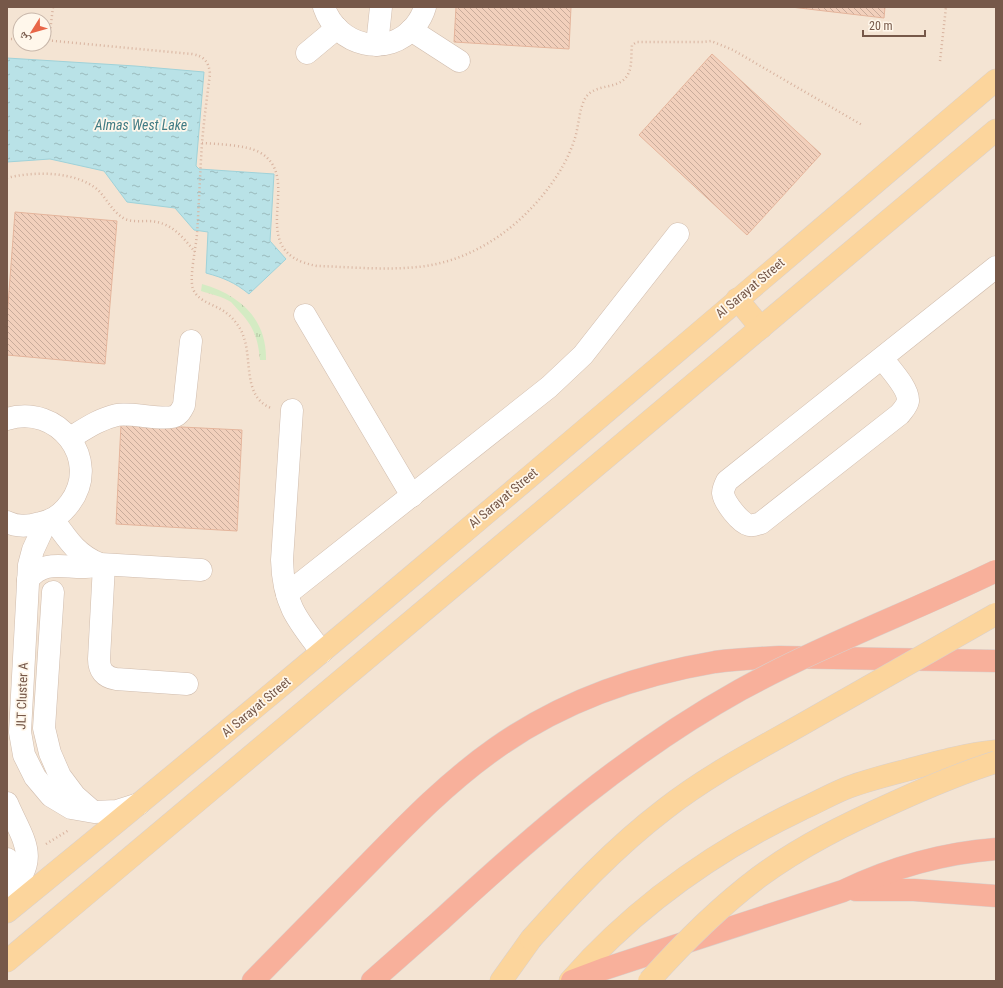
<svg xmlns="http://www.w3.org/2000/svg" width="1003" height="988" viewBox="0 0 1003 988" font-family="'Roboto Condensed','Noto Naskh Arabic',sans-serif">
	<defs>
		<pattern id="grass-tufts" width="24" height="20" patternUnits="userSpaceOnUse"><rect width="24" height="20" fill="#d4ebc3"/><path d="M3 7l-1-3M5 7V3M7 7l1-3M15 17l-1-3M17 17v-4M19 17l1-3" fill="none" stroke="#b1c1a0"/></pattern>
		<pattern id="water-ripples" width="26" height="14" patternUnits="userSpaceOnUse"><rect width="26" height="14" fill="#b9e2e7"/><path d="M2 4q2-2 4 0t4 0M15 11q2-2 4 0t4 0" fill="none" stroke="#9bbabd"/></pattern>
		<pattern id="building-back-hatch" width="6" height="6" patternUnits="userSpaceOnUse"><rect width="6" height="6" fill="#f2d0bc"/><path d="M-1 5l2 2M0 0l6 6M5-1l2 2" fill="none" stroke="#c9ac9b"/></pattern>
	</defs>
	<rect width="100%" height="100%" fill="#fdf2e5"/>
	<path fill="#f4e4d3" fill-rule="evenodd" d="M7,7h989v974h-989zM20,20h24v24h-24z"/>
	<path fill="url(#grass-tufts)" d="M202,284c38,11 65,35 64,76h-6c-2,-21 -6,-33 -20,-48 -3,-3 -6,-7 -9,-10 -8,-5 -20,-8 -30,-11z"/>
	<path fill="url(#water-ripples)" stroke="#9fd2d9" d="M7,58l128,8 69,6 -8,94 3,3 75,5 -4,67 16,18 -37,35c-15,-12 -25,-16 -43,-21l2,-41 -14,-2 -19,-22 -48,-6 -23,-31 -54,-12 -43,3z"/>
	<g fill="url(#building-back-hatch)" stroke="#e5b59c">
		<path d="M456,7h115l-2,42 -115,-7z"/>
		<path d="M791,7h94l-1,11z"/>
		<path d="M712,54l109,100 -74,81 -108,-100z"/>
		<path d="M15,212l102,9 -12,143 -98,-9v-37z"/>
		<path d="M121,424l121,6 -5,101 -121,-7z"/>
	</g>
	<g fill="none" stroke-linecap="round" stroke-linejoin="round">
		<defs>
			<g id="minor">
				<path d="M324,7c13,39 64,52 91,19 4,-5 8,-12 10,-19"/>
				<path d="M411,30l48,31"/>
				<path d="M377,45l4,-38"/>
				<path d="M307,53l30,-25"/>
				<path d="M305,315l107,181"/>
				<path d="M882,358c7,10 27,30 26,43 -1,5 -5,9 -8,13l-139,109c-4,1 -7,3 -12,2 -9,-2 -25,-23 -26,-32 0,-4 2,-8 4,-12l269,-214"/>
				<path d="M292,410l-10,150c1,42 14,59 40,92"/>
				<path d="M7,419c51,-16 95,41 63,84 -8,11 -18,18 -30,20 -10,3 -23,4 -33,-1"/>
				<path d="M70,438c15,-9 29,-19 47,-23 15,-3 50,7 60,0 4,-3 5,-6 7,-10l7,-64"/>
				<path d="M53,519c14,20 24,36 47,45l101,6"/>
				<path d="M46,522l-13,28 -4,15 -9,167 4,23 11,22 16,19 20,12 23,4 23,-1 22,-7"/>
				<path d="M104,565l-5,94c0,11 5,18 17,20l71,5"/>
				<path d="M28,580c18,-26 48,-6 72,-16"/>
				<path d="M53,592l-9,136 6,25 10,23 15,20 16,14"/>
				<path d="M287,594l262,-207 34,-32 95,-121"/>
				<path d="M7,803c15,36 36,56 0,90"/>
				<path d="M7,859l2,17 -1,16"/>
			</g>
			<g id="major">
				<path d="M737,299l24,29"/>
				<path d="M7,912c334,-272 661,-553 989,-832"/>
				<path d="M7,961l989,-831"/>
				<path d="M501,981l30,-42"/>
				<path d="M570,981c65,-74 144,-130 232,-172 16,-7 31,-16 47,-22 19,-7 39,-12 58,-17 30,-8 59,-16 89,-19"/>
			</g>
			<g id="highway">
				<path d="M856,890h58l82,6"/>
				<path d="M253,981c39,-40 78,-79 117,-119 40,-41 79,-81 126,-114 65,-46 142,-73 219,-86 22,-3 43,-4 64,-5l217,4"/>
				<path d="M372,981l68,-60"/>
				<path d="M572,981l32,-12 239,-78c48,-23 100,-38 153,-42"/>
			</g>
		</defs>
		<use href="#minor" stroke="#d0bcad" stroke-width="23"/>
		<use href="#major" stroke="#d9d0cc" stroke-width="23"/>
		<use href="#highway" stroke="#d9d0cc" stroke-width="23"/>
		<g stroke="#d8b39f" stroke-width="2.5" stroke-dasharray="1 3" stroke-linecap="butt">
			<path d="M7,39h13"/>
			<path d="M44,40l148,14c12,2 17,8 18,20 -3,23 -6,46 -8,69 -2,31 -3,61 -5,91 -1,13 -8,44 -4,55 5,12 19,15 29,21 10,6 19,17 22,28 8,23 -1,59 27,70"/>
			<path d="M49,40l4,-33"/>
			<path d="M940,61l6,-54"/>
			<path d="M202,143c15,1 44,2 57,9 48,26 -19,100 58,114 36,1 73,5 109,0 57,-9 104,-47 134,-95 6,-10 12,-23 15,-33 4,-13 4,-30 11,-41 11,-15 36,-6 43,-25 3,-7 2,-18 3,-27l5,-3h66l8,-1 22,9 129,75"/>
			<path d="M7,178c27,-7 69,-7 91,12 9,9 15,23 27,29 7,3 16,2 24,2 22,1 33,15 46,31"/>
			<path d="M46,844l23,-14"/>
		</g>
		<use href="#minor" stroke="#fff" stroke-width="22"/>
		<use href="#major" stroke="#fcd59c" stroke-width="22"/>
		<use href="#highway" stroke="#f8b09b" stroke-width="22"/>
		<defs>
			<g id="major-bridge">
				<path d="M531,939c42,-47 83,-91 134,-130 42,-33 90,-58 136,-84 65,-37 130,-74 195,-111"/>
				<path d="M649,981c34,-38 70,-74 110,-104 42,-31 89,-54 136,-75 33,-15 66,-29 101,-40"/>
			</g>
			<path id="highway-bridge" d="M440,921c94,-87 187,-168 300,-231 82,-45 171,-78 256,-119"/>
		</defs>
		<use href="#major-bridge" stroke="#d9d0cc" stroke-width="23" stroke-linecap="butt"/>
		<use href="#highway-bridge" stroke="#d9d0cc" stroke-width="23" stroke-linecap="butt"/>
		<use href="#major-bridge" stroke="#fcd59c" stroke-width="22"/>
		<use href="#highway-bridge" stroke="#f8b09b" stroke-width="22"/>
	</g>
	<g text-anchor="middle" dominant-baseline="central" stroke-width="3.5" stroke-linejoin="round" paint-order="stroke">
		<g font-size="13" fill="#765849" stroke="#fff7eb">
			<text transform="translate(750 288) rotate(-40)">Al Sarayat Street</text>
			<text transform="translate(503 498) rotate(-40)">Al Sarayat Street</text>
			<text transform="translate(22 696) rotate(-88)">JLT Cluster A</text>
			<text transform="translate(256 707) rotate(-40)">Al Sarayat Street</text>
		</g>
		<g font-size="14" font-style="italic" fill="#3f7a83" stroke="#fff7eb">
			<text x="141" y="125">Almas West Lake</text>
		</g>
	</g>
	<rect width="1003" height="988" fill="none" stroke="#765849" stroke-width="16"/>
	<g transform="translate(32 32) rotate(233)"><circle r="19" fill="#fff7eb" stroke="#c8b7aa"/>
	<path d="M0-3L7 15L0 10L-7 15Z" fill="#e86648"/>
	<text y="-6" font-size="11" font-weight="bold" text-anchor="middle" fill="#765849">ش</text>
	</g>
	<path d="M863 30v6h62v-6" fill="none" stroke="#765849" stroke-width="2"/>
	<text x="869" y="30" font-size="12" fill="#765849" stroke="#fff7eb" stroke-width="3" paint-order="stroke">20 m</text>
</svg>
